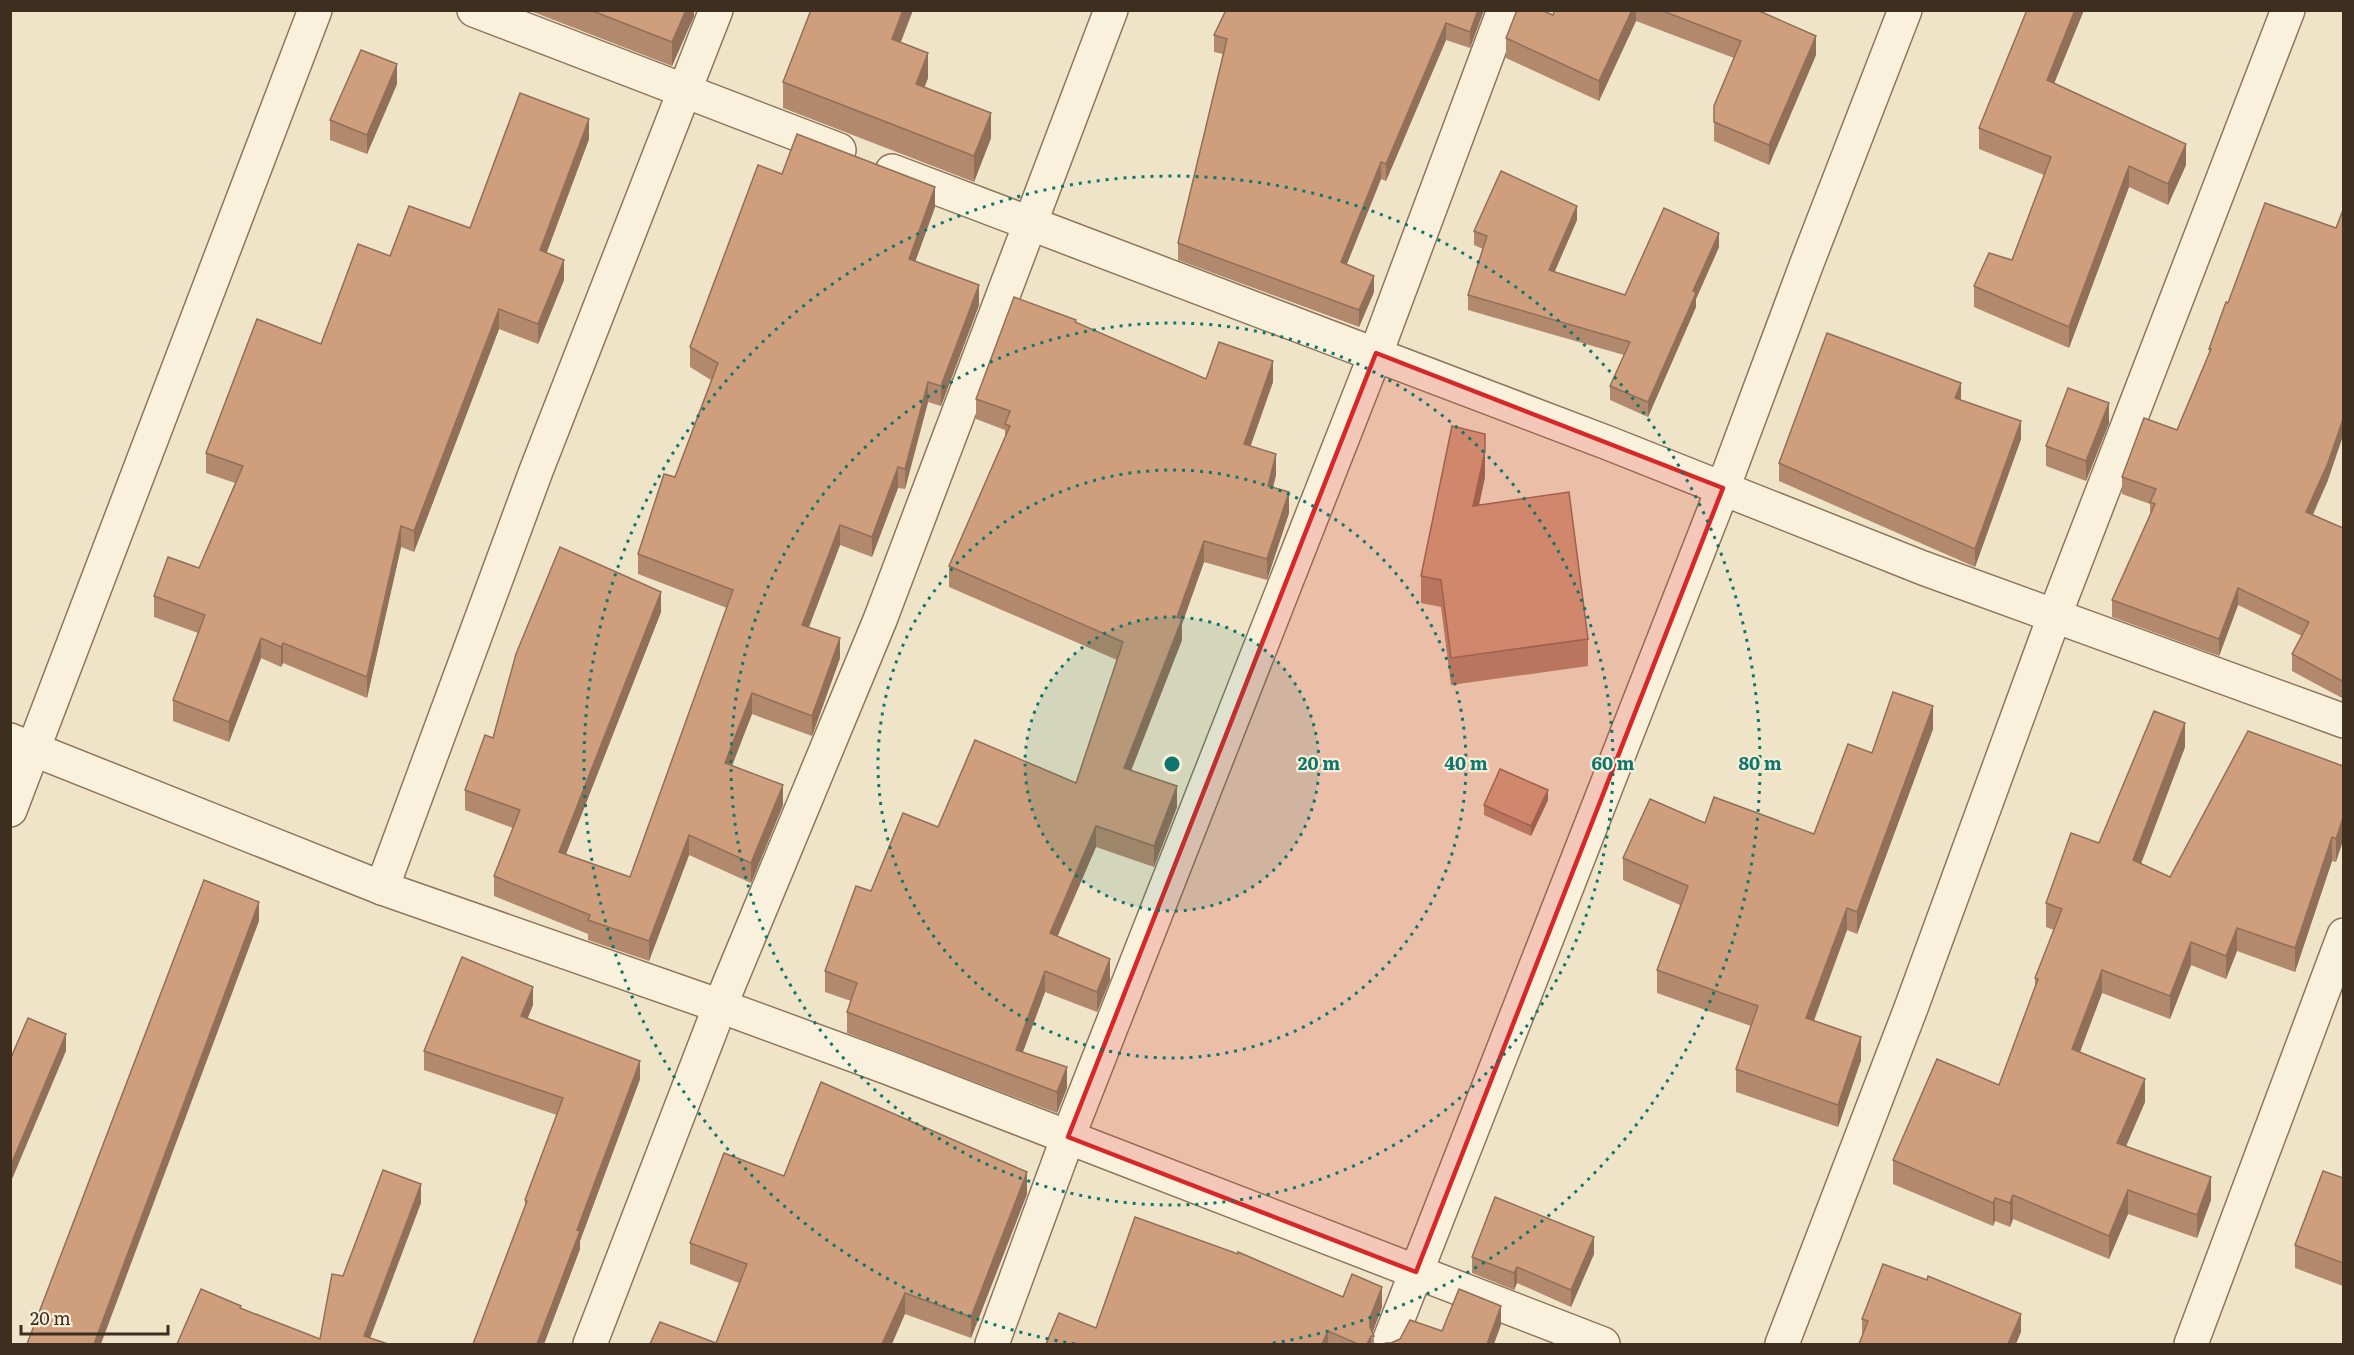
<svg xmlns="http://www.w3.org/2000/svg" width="2354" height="1355" viewBox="0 0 2354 1355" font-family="Literata,serif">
	<rect width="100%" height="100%" fill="#f0e4c8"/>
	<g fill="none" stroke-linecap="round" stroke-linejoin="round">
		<defs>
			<g id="minor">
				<path d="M474,10l365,140"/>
				<path d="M892,171l716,272 315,125 421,153"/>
				<path d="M10,740l372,148 338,118 169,62 714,276"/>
				<path d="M10,810l305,-800"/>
				<path d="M382,888l154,-417 180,-461"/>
				<path d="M590,1344l130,-338 160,-386 231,-610"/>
				<path d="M992,1344l76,-207 308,-784 128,-343"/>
				<path d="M1388,1344l335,-856 84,-225 98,-253"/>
				<path d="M1782,1344l129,-336 143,-391 234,-607"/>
				<path d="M2191,1344l153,-409"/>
			</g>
		</defs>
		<use href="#minor" stroke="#8d765c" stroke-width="36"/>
		<use href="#minor" stroke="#faf1dc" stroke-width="33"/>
	</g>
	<g fill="#b2896c">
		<path d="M528,10h166v6l-22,50z"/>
		<path d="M913,10l-12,32 27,36 -4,9 67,51 -17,44 -191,-74v-26z"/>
		<path d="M1484,10l-14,38 -24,-8 -60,141 -5,-2 -35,86 28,27 -15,35 -181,-67v-17l45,-189 -9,-2v-17z"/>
		<path d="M1555,10h202l59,45 -47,110 -55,-24v-35l20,-48 -98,-37 -37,80 -93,-43v-20l47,-23z"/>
		<path d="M2084,10l-30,73 132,82 -18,40 -39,-18 -60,161 -95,-41v-21l38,-26 32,-85 -65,-26v-21z"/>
		<path d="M397,84l-30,70 -37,-14v-20z"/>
		<path d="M589,139l-42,113 17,28 -26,64 -39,-15 -85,223 -13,-5 -34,151 -84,-35 -2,4 -20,-9 -32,84 -56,-21v-21l25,-67 -44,-16v-21l45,-28 36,-85 -29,-10v-20l115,-109 69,-88 80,-28z"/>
		<path d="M782,174l153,33 -20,54 64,44 -38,101 -13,-4 -23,87 -7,-1 -26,69 -32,-12 -31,82 31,31 -28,78 -60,-22 -20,52 51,39 -32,78 -62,-28 -40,106 -61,-21v-6l-94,-38v-20l19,-48 -48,-18v-20l28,-52 168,-126 -95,242 64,23 97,-269 -89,-34v-20l37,-77 36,-97 -21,-13v-20z"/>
		<path d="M1577,220l-23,52 71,23 94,-48 -23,52v8l-48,110 -38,-17v-14l14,-31 -156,-45v-15l15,-46 -9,-4v-14z"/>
		<path d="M2226,302l102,178 -15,35 30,13 -1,170 -50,-27v-17l10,-18 -64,-31 -19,51 -107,-39v-17l38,-84v-12l-28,-10v-17l55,-47 32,-77v-4z"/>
		<path d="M1076,322l130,57 67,3 -23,64 26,29 -3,12 16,26 -22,67 -63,-18 -22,62v16l-51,130 46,37 -23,60 -58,-20 -39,89 53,44 -13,32 -52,-20 -22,60 44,36 -10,25 -210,-80v-21l4,-11 -26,-9v-21l46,-80 67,-64 138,-44 41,-123 -168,-73v-21l56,-130v-6l-29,-11v-20z"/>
		<path d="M1961,401l60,38 -46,128 -196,-86v-18z"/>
		<path d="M2109,423l-23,58 -40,-15v-20z"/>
		<path d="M1485,477l-6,28 109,134v27l-137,19 -10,-78 -20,-4v-27z"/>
		<path d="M1933,729l-76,205 -10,-4 -33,91 47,39 -23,67 -102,-35v-23l15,-43 -94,-33v-23l23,-65 -57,-25v-22l82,-35 109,11 58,-81z"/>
		<path d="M2185,747l-44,117 29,13 173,-111 -7,96 -4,-1 -37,111 -58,-21 -11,28 -35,-14 -21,54 -68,-26 -22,59 65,50 -19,44 85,54 -14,38 -69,-24 -19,45 -96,-40 -3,8 -15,-6 -2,5 -100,-42v-24l106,-75 36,-98v-9l19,-48 -8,-3v-24z"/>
		<path d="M1548,800l-17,36 -47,-21v-10z"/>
		<path d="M533,1005l-6,14 113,60 -60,162v8l-36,95h-71l52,-138v-6l32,-85 -133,-45v-19z"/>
		<path d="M784,1176l243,18 -56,144 -66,-24 -189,29 23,-60 -49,-19v-21z"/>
		<path d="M2343,1178v108l-48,-18v-23z"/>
		<path d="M1594,1254l-23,53 -54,-24 -3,7 -42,-17v-16z"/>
		<path d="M1343,1297l39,10 -10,26 2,3v8h-328l50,-16z"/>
		<path d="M1862,1319l159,13 -159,4z"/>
	</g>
	<g fill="#916f58">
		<path d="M686,10h8v6l-22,50v-24z"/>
		<path d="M903,10h10l-21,54v-25z"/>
		<path d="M1478,10h6l-14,38v-16z"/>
		<path d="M1632,10h4v11l-37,80v-20z"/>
		<path d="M2075,10h9l-37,91v-21z"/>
		<path d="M1446,23v17l-60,141v-17z"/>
		<path d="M1816,36v19l-47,110v-20z"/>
		<path d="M928,53v25l-12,32v-26z"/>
		<path d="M397,64v20l-30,70v-19z"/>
		<path d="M991,113v25l-17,44v-26z"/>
		<path d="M589,119v20l-49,131v-20z"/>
		<path d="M2186,144v21l-18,40v-21z"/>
		<path d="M1381,162v17l-40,100v-17z"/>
		<path d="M2129,166v21l-60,161v-21z"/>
		<path d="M935,187v20l-26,72v-20z"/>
		<path d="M1577,206v14l-28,65v-15z"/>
		<path d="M1719,233v14l-23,52v8l-48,110v-15l45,-111z"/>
		<path d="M564,260v20l-26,64v-20z"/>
		<path d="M1374,276v16l-15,35v-17z"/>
		<path d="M979,285v20l-38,101v-20z"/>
		<path d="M499,309v20l-85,223v-21z"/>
		<path d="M1273,361v21l-29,83v-21z"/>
		<path d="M928,382v20l-23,87v-20z"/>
		<path d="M1961,383v18l-6,-3z"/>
		<path d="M2109,403v20l-23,58v-20z"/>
		<path d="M2343,419v17l-15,44 -22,49v-17z"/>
		<path d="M2021,421v18l-46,128v-18z"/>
		<path d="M1485,451v26l-12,55v-26z"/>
		<path d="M1276,454v21l-8,32v-21z"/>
		<path d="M898,467v21l-26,69v-20z"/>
		<path d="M1289,492v21l-22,67v-21z"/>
		<path d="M840,525v20l-38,100v-20z"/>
		<path d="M401,526v21l-34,151v-21z"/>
		<path d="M1204,541v21l-22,62v16l-58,149v-21z"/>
		<path d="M2238,588v17l-19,51v-17z"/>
		<path d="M661,592v20l-102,260v-20z"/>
		<path d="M261,638v20l-32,84v-20z"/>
		<path d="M840,638v20l-28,78v-20z"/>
		<path d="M283,643v20l-2,4v-20z"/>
		<path d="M2343,677v17l-1,4v-17z"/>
		<path d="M752,693v21l-27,69v-20z"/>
		<path d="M1933,706v23l-76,205v-22z"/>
		<path d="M2185,723v24l-52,137v-24z"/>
		<path d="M783,785v20l-32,78v-20z"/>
		<path d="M1177,786v21l-23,60v-21z"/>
		<path d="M1548,790v10l-17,36v-10z"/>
		<path d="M2343,818v23l-7,21v-23z"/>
		<path d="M1096,826v21l-46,107v-21z"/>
		<path d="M689,835v20l-40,106v-20z"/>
		<path d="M2332,837v24l-37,111v-24z"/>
		<path d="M259,902v19l-158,423h-7z"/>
		<path d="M1847,908v22l-41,111v-23z"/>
		<path d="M2237,928v23l-11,28v-23z"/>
		<path d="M2191,942v23l-21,54v-23z"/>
		<path d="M1110,959v21l-13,32v-20z"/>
		<path d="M2102,970v23l-30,80v-24z"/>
		<path d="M1045,971v21l-29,78v-20z"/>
		<path d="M533,987v18l-12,30v-19z"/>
		<path d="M66,1034v17l-56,133v-17z"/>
		<path d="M1861,1037v23l-23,67v-22z"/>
		<path d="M640,1061v18l-60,162v8l-36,95h-7l40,-114z"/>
		<path d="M1067,1067v21l-10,25v-21z"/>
		<path d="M2145,1079v23l-28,65v-24z"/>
		<path d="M1027,1172v22l-56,144v-21z"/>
		<path d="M2211,1177v23l-14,38v-23z"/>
		<path d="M421,1184v19l-53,141 -4,-8z"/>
		<path d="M2128,1190v24l-19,45v-23z"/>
		<path d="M2013,1195v24l-3,8v-24z"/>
		<path d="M1995,1198v23l-2,5v-23z"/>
		<path d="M1594,1237v17l-23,53v-17z"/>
		<path d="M1517,1267v16l-3,7v-17z"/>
		<path d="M1382,1287v20l-11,30v7h-4l3,-26z"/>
		<path d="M905,1293v21l-13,30h-10z"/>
		<path d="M1501,1306v19l-7,19h-7z"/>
		<path d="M2021,1314v18l-5,12h-8z"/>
		<path d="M1328,1331v13h-6z"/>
	</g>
	<g fill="#cf9f7d" stroke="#916f58" stroke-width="1.5">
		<path d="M590,10h96l-14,32z"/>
		<path d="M811,10h92l-11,29 36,14 -12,31 75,29 -17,43 -191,-74z"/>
		<path d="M1226,10h252l-8,22 -24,-9 -60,141 -5,-2 -40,100 33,14 -15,34 -181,-67 49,-204 -13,-4z"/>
		<path d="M1517,10h24l12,5 2,-5h77l-33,71 -93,-43z"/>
		<path d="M1660,10h97l59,26 -47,109 -55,-23v-16l27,-65z"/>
		<path d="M2027,10h48l-28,70 139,64 -18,40 -39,-18 -60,161 -95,-41 15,-33 23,7 39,-103 -72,-29z"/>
		<path d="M361,50l36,14 -30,71 -37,-15z"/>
		<path d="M520,93l69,26 -49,131 24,10 -26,64 -39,-15 -85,222 -13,-5 -34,151 -84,-34 -2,4 -20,-9 -32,84 -56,-22 32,-85 -51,-19 14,-39 31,11 44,-102 -37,-13 51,-134 64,25 37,-100 32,12 19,-50 61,22z"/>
		<path d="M797,134l138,53 -26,72 70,26 -38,101 -13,-4 -23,87 -7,-2 -26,70 -32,-12 -38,100 38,13 -28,78 -60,-23 -27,70 58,22 -32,78 -62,-28 -40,106 -61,-21 2,-5 -96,-39 26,-66 -55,-20 20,-55 8,3 23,-84 44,-107 101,45 -102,260 71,25 103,-287 -95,-36 26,-80 11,3 43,-114 -28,-16 68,-182 24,9z"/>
		<path d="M1501,171l76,35 -28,64 76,25 39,-87 55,25 -26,58 3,2 -48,109 -38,-16 20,-44 -162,-47 19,-59 -13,-5z"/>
		<path d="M2265,203l71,25 7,-18v209l-15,44 -22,49 37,16v149l-1,4 -50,-27 17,-32 -71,-34 -19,51 -107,-39 43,-96 -5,-2 6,-13 -34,-12 22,-59 33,12 34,-81h-2l17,-47 2,1z"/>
		<path d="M1014,297l62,23 -1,2 131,57 13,-37 54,19 -29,83 32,10 -8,32 21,6 -22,67 -63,-18 -27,76 5,2 -58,149 53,18 -23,60 -58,-20 -46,107 60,26 -13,33 -52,-21 -29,79 51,17 -10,25 -210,-80 10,-29 -32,-12 31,-85 15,5 32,-78 35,14 37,-87 101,43 47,-141 -174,-76 61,-140 -5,-2 5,-13 -34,-12z"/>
		<path d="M1827,333l134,50 -6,15 66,23 -46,128 -196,-86z"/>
		<path d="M2068,388l41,15 -23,58 -40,-15z"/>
		<path d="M1452,426l33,8v17l-12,55 96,-14 19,147 -137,19 -10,-78 -20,-4z"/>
		<path d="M1893,692l40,14 -76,206 -10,-4 -41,110 55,19 -23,68 -102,-36 22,-63 -101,-36 31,-84 -65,-28 27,-59 55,24 9,-26 100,37 34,-90 24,9z"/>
		<path d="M2154,711l31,12 -52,137 37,17 78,-146 95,35v52l-7,21 -4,-2 -37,111 -58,-20 -11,28 -35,-14 -21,54 -68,-26 -30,79 73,30 -28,64 94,34 -14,38 -69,-25 -19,46 -96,-41 -3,8 -15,-5 -2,5 -100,-43 44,-101 62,26 39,-106 -3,-1 27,-69 -16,-6 25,-70 28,10z"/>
		<path d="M1500,769l48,21 -17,36 -47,-21z"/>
		<path d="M204,880l55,22 -165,442h-67z"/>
		<path d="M462,957l71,30 -12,29 119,45 -63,169 3,1 -43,113h-64l54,-143 -2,-1 38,-102 -139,-47z"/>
		<path d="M28,1018l38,16 -56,133v-107z"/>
		<path d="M821,1082l206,90 -56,145 -66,-24 -23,51h-232l10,-22 56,21 31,-79 -57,-21 34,-90 60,23z"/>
		<path d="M383,1170l38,14 -57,152 24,8h-211l24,-55 40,17 -1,2 80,31 12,-65 11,2z"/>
		<path d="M2323,1171l20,7v85l-48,-18z"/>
		<path d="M1495,1197l99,40 -23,53 -54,-23 -3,6 -42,-16z"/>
		<path d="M1135,1217l103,37v-2l105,45 9,-23 30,13 -12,31v9l4,9h-3l-4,8h-9l-30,-13 -6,13h-276l13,-31 37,15z"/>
		<path d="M1883,1264l44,16 1,-4 93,38 -13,30h-149l9,-23 -6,-2z"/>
		<path d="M1459,1289l42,17 -14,38h-99l-3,-1h6l9,-4 10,-19 32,11z"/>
	</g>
	<path fill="#d62828" fill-opacity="0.2" stroke="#d62828" stroke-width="4.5" stroke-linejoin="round" d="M1376,353l347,135 -307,784 -348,-135z"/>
	<circle cx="1172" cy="764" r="147" fill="#0f766e" fill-opacity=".12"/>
	<g fill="none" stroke="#0f766e" stroke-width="3" stroke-dasharray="3 6">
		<circle cx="1172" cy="764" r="147"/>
		<circle cx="1172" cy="764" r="294"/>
		<circle cx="1172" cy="764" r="441"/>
		<path d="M1075 1344A588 588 0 1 1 1269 1344"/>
	</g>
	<circle cx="1172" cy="764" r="9" fill="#0f766e" stroke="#f7eed8" stroke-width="3"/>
	<g font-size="18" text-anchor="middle" font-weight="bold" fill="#0f766e" stroke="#f7eed8" stroke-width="4.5" stroke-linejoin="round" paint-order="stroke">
		<text x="1319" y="770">20 m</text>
		<text x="1466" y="770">40 m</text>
		<text x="1613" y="770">60 m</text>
		<text x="1760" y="770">80 m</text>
	</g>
	<rect width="2354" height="1355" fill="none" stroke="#3d2e20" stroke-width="24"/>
	<path d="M21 1325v9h147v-9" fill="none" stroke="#3d2e20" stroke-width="3"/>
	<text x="30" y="1325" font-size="18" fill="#3d2e20" stroke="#f7eed8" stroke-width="4.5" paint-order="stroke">20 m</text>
</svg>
